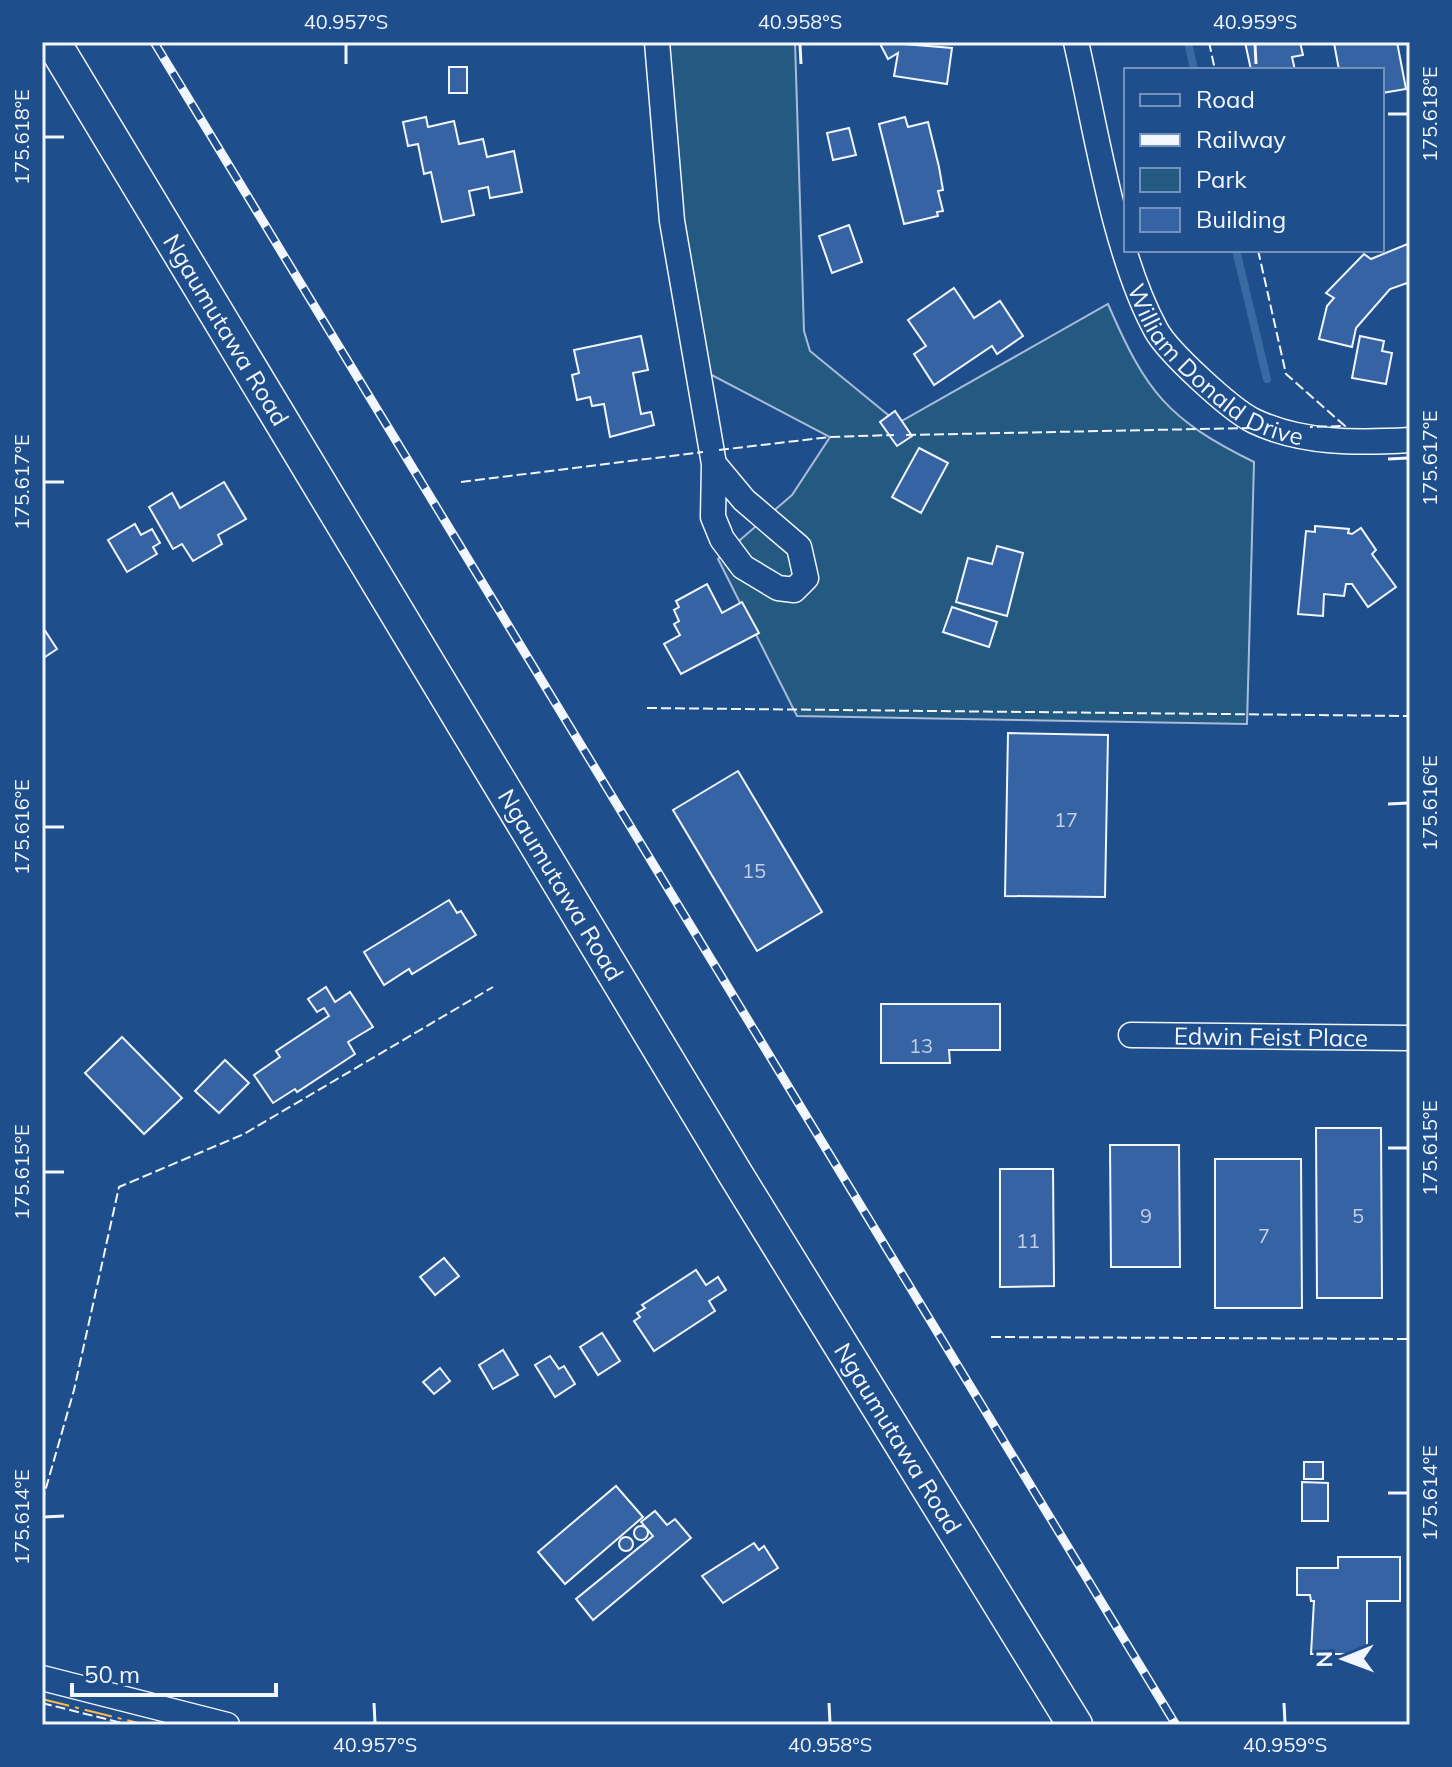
<svg xmlns="http://www.w3.org/2000/svg" width="1452" height="1767" viewBox="0 0 1452 1767" font-family="Mulish,sans-serif">
	<rect width="100%" height="100%" fill="#1f4e8c"/>
	<path fill="#245a82" stroke="#a8bbd7" stroke-width="2" d="M658,42h137l9,289 6,20 88,72 210,-119c38,88 59,115 146,158l-7,262 -450,-8 -79,-157 74,-64 38,-58 -128,-67 -34,-102 -13,-105z"/>
	<g fill="none" stroke-linecap="round" stroke-linejoin="round">
		<g stroke="#3b69a3" stroke-width="8">
			<path d="M1188,42l6,28"/>
			<path d="M1236,250l31,129"/>
		</g>
	</g>
	<g fill="#3563a3" stroke="#f2f6ff" stroke-width="2">
		<path d="M879,42l73,6 -5,36 -53,-8 4,-23 -10,6z"/>
		<path d="M1245,42h55l3,13 -11,2 3,13h-44z"/>
		<path d="M1397,42l9,47 -24,4v-23h-43l-5,-27z"/>
		<rect x="449" y="67" width="18" height="26"/>
		<path d="M426,117l2,10 26,-6 5,23 24,-5 4,18 27,-6 8,41 -32,6 -2,-11 -19,4 5,24 -32,7 -11,-50 -7,2 -6,-30 -10,2 -5,-24z"/>
		<path d="M905,117l3,10 20,-5 11,45 4,23 -5,1 5,20 -6,1 1,4 -34,8 -25,-100z"/>
		<path d="M849,128l7,27 -23,5 -6,-27z"/>
		<path d="M849,225l13,37 -30,11 -13,-37z"/>
		<path d="M1410,243v39l-20,7 -34,39 -4,19 -33,-8 8,-33 7,-8 -8,-5 38,-39 7,5z"/>
		<path d="M954,288l20,30 26,-17 23,35 -26,18 -5,-8 -58,39 -20,-31 12,-8 -18,-26z"/>
		<path d="M641,336l7,34 -15,3 8,41 10,-2 3,13 -44,12 -6,-33 -12,2 -2,-9 -13,3 -5,-25 7,-2 -5,-23z"/>
		<path d="M1360,336l24,5 -2,10 10,2 -6,31 -34,-6z"/>
		<path d="M895,411l17,25 -15,10 -17,-24z"/>
		<path d="M919,448l29,15 -27,50 -29,-16z"/>
		<path d="M224,482l22,37 -28,16 4,9 -29,17 -11,-17 -9,5 -24,-42 23,-14 8,15z"/>
		<path d="M135,524l6,11 11,-6 8,14 -7,4 4,7 -30,18 -19,-32z"/>
		<path d="M1315,526l34,3 -1,4 4,1 9,-6 15,22 -4,4 24,33 -28,20 -16,-23h-6l-2,12 -20,-2 -1,22 -25,-2 8,-83 9,1z"/>
		<path d="M997,546l26,7 -16,63 -51,-14 12,-44 24,6z"/>
		<path d="M707,584l15,29 20,-11 17,31 -78,41 -17,-30 16,-9 -6,-11 5,-3 -5,-11 5,-3 -3,-6z"/>
		<path d="M952,607l45,15 -8,25 -46,-15z"/>
		<path d="M42,626l15,23 -15,10z"/>
		<path d="M1008,733l100,2 -3,162 -100,-1z"/>
		<path d="M738,771l84,141 -65,39 -84,-141z"/>
		<path d="M449,900l8,13 4,-2 15,24 -64,39 -3,-5 -25,16 -20,-33z"/>
		<path d="M326,987l9,15 15,-10 23,35 -25,15 7,12 -58,38 -2,-3 -22,14 -19,-28 26,-18 -4,-6 53,-35 -5,-8 -7,4 -9,-13z"/>
		<path d="M881,1004h119v46h-51l1,13h-69z"/>
		<path d="M122,1037l60,61 -38,36 -59,-61z"/>
		<path d="M225,1060l24,23 -30,30 -24,-22z"/>
		<path d="M1316,1128h65l1,170h-65z"/>
		<path d="M1110,1145h69l1,122h-69z"/>
		<path d="M1215,1159h86l1,149h-87z"/>
		<path d="M1000,1169h53l1,117 -54,1z"/>
		<path d="M444,1258l15,18 -24,19 -15,-18z"/>
		<path d="M696,1270l10,15 12,-8 8,13 -17,11 6,10 -61,40 -20,-30 6,-4 -3,-4 8,-5 -3,-3z"/>
		<path d="M602,1333l18,28 -22,14 -18,-28z"/>
		<path d="M503,1350l15,25 -25,14 -14,-24z"/>
		<path d="M550,1356l9,13 5,-3 11,18 -20,13 -20,-32z"/>
		<path d="M440,1368l10,13 -16,13 -11,-12z"/>
		<rect x="1304" y="1462" width="19" height="17"/>
		<path d="M1302,1482l26,1v38h-26z"/>
		<path d="M616,1486l27,31 -78,67 -27,-32z"/>
		<path d="M655,1511l12,14 8,-6 16,19 -98,82 -17,-21 77,-63 -12,-14z"/>
		<circle cx="641" cy="1533" r="7"/>
		<circle cx="626" cy="1544" r="7"/>
		<path d="M754,1543l5,7 5,-4 14,22 -55,35 -21,-27z"/>
		<path d="M1338,1557h62v44h-33v53h-56l3,-53h-3l-1,-6h-13v-27h41z"/>
	</g>
	<g fill="none" stroke-linecap="round" stroke-linejoin="round">
		<defs>
			<g id="street">
				<path d="M657,42l15,179 42,243 -1,53 9,22 21,28 35,21 16,2 12,-12 -7,-31 -55,-47 -30,-36"/>
				<path id="s1" d="M1076,42c20,87 38,211 80,288 12,22 75,80 98,91 48,23 104,22 156,19"/>
				<path id="s2" d="M1131,1035l279,3"/>
				<path d="M42,1678l185,47"/>
			</g>
			<g id="secondary">
				<path id="s3" d="M53,42l683,1133 339,550"/>
			</g>
		</defs>
		<use href="#street" stroke="#f2f6ff" stroke-width="27"/>
		<use href="#secondary" stroke="#f2f6ff" stroke-width="37"/>
		<use href="#street" stroke="#1f4e8c" stroke-width="24"/>
		<use href="#secondary" stroke="#1f4e8c" stroke-width="34"/>
		<defs>
			<path id="rail" d="M154,42l1022,1683"/>
		</defs>
		<use href="#rail" stroke="#f2f6ff" stroke-width="9"/>
		<use href="#rail" stroke="#1f4e8c" stroke-width="6" stroke-dasharray="18" stroke-linecap="butt"/>
		<g stroke="#f2f6ff" stroke-width="2" stroke-dasharray="10 4" stroke-linecap="butt">
			<path d="M1209,42l6,28"/>
			<path d="M1258,250l28,124 59,52 -35,1"/>
			<path d="M906,435l344,-7"/>
			<path d="M719,450l111,-13 64,-2"/>
			<path d="M461,482l242,-30"/>
			<path d="M647,708l763,8"/>
			<path d="M991,1337l419,2"/>
			<path d="M42,1502l32,-112 45,-203 125,-53 249,-147"/>
			<path d="M42,1703l88,22"/>
		</g>
		<path stroke="#ffb74d" stroke-width="2" stroke-dasharray="28 6 4 6" stroke-linecap="butt" d="M42,1699l104,26"/>
	</g>
	<path fill="none" stroke="#f2f6ff" stroke-width="3" d="M346,44v20M800,44l1,20M1255,44l1,20M1388,114h20M44,137h20M1388,459l20,-1M44,482h20M1388,804l20,-1M44,827h20M1388,1148h20M44,1172h20M1388,1493h20M44,1517l20,-1M374,1703l1,20M829,1703l1,20M1284,1703l1,20"/>
	<g text-anchor="middle" dominant-baseline="central" stroke-width="6" stroke-linejoin="round" paint-order="stroke">
		<g font-size="20" fill="#c3d1e8">
			<text x="1066" y="819">17</text>
			<text x="754" y="870">15</text>
			<text x="921" y="1045">13</text>
			<text x="1146" y="1215">9</text>
			<text x="1358" y="1215">5</text>
			<text x="1264" y="1235">7</text>
			<text x="1028" y="1240">11</text>
		</g>
		<g font-size="24" fill="#f2f6ff" stroke="#1f4e8c">
			<text stroke="none"><textPath href="#s3" startOffset="336">Ngaumutawa Road</textPath></text>
			<text stroke="none"><textPath href="#s1" startOffset="368">William Donald Drive</textPath></text>
			<text stroke="none"><textPath href="#s3" startOffset="984">Ngaumutawa Road</textPath></text>
			<text stroke="none"><textPath href="#s2" startOffset="140">Edwin Feist Place</textPath></text>
			<text stroke="none"><textPath href="#s3" startOffset="1632">Ngaumutawa Road</textPath></text>
		</g>
	</g>
	<rect width="1452" height="1767" fill="none" stroke="#1f4e8c" stroke-width="88"/>
	<rect x="1124" y="68" width="260" height="184" fill="#1f4e8c" stroke="#7391ba" stroke-width="2"/>
	<rect x="1140" y="94" width="40" height="12" fill="#1f4e8c" stroke="#7391ba" stroke-width="2"/>
	<text x="1196" y="108" font-size="24" fill="#f2f6ff">Road</text>
	<rect x="1140" y="134" width="40" height="12" fill="#f2f6ff" stroke="#7391ba" stroke-width="2"/>
	<text x="1196" y="148" font-size="24" fill="#f2f6ff">Railway</text>
	<rect x="1140" y="168" width="40" height="24" fill="#245a82" stroke="#7391ba" stroke-width="2"/>
	<text x="1196" y="188" font-size="24" fill="#f2f6ff">Park</text>
	<rect x="1140" y="208" width="40" height="24" fill="#3563a3" stroke="#7391ba" stroke-width="2"/>
	<text x="1196" y="228" font-size="24" fill="#f2f6ff">Building</text>
	<g transform="translate(1344 1659) rotate(269)" stroke="#1f4e8c" stroke-width="6" paint-order="stroke">
	<path d="M0-6L14 30L0 20L-14 30Z" fill="#f2f6ff"/>
	<text y="-12" font-size="22" font-weight="bold" text-anchor="middle" fill="#f2f6ff">N</text>
	</g>
	<path d="M72 1683v12h204v-12" fill="none" stroke="#f2f6ff" stroke-width="4"/>
	<text x="84" y="1683" font-size="24" fill="#f2f6ff" stroke="#1f4e8c" stroke-width="6" paint-order="stroke">50 m</text>
	<rect x="44" y="44" width="1364" height="1679" fill="none" stroke="#f2f6ff" stroke-width="3"/>
	<g font-size="20" text-anchor="middle" fill="#f2f6ff">
		<text x="346" y="29">40.957°S</text>
		<text x="800" y="29">40.958°S</text>
		<text x="1255" y="29">40.959°S</text>
		<text transform="translate(1430 114) rotate(-90)" y="7">175.618°E</text>
		<text transform="translate(22 137) rotate(-90)" y="7">175.618°E</text>
		<text transform="translate(1430 458) rotate(-90)" y="7">175.617°E</text>
		<text transform="translate(22 482) rotate(-90)" y="7">175.617°E</text>
		<text transform="translate(1430 803) rotate(-90)" y="7">175.616°E</text>
		<text transform="translate(22 827) rotate(-90)" y="7">175.616°E</text>
		<text transform="translate(1430 1148) rotate(-90)" y="7">175.615°E</text>
		<text transform="translate(22 1172) rotate(-90)" y="7">175.615°E</text>
		<text transform="translate(1430 1493) rotate(-90)" y="7">175.614°E</text>
		<text transform="translate(22 1517) rotate(-90)" y="7">175.614°E</text>
		<text x="375" y="1752">40.957°S</text>
		<text x="830" y="1752">40.958°S</text>
		<text x="1285" y="1752">40.959°S</text>
	</g>
</svg>
